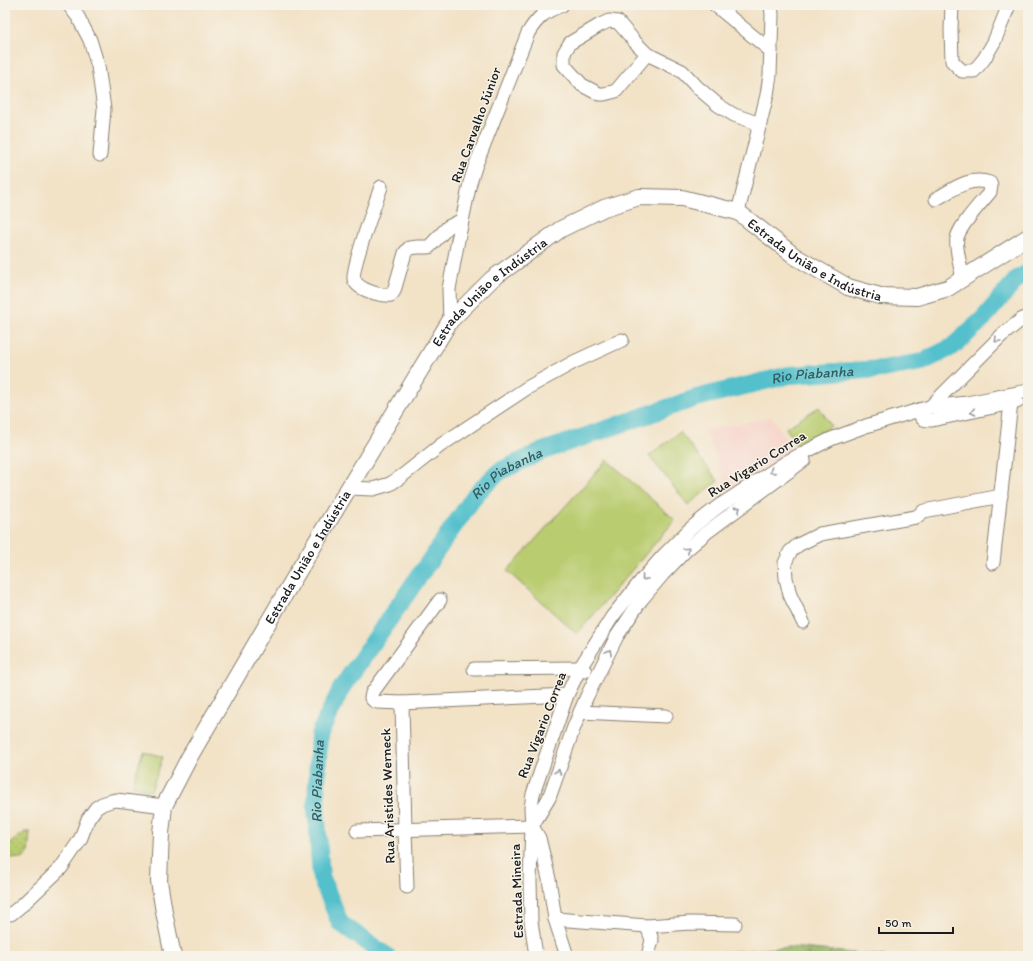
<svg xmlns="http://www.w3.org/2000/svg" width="1033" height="961" viewBox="0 0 1033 961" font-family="Itim,sans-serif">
	<defs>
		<pattern id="grass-dots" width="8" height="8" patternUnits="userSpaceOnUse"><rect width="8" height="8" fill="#b9cc70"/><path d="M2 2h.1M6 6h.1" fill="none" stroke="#9eaf60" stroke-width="1.8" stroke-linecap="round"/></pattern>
		<pattern id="forest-firs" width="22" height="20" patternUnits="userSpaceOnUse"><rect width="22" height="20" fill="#92b062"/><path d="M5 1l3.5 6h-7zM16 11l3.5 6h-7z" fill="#768e50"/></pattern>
	</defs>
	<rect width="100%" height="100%" fill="#f7f3e8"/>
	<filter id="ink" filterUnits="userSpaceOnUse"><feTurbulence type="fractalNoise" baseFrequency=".025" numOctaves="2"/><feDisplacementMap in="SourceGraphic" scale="8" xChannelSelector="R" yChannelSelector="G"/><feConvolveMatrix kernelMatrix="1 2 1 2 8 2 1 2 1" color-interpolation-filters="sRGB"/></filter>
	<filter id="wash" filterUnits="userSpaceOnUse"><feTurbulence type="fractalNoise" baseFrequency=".012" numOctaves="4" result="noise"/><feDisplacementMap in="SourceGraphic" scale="16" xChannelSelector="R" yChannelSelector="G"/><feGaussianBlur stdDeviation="0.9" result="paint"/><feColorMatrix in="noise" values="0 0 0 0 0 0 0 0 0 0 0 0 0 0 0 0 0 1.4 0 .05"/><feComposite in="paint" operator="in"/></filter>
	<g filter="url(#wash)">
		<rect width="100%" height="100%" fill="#f2e2c6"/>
		<path fill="#f7d1c9" d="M772,417l21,34 -64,41 -23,-61z"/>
		<path fill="url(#grass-dots)" stroke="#6a7446" d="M25,832h5l-2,22 -6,5 -17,-2v-10z"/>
		<path fill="url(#forest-firs)" stroke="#57663f" d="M790,947l95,9h-196v-1z"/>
		<g fill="#b9cc70" stroke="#6a7446">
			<path d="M819,407l12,19 -33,21 -12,-19z"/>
			<path d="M680,432l38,49 -30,24 -39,-49z"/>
			<path d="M607,460l68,60 -98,114 -70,-63z"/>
			<path d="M143,751l20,6 -12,34 -19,-6z"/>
		</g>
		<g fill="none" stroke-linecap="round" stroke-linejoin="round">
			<path stroke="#53c0cc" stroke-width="18" id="s1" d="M387,956l-47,-33 -19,-46 -5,-70 3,-72 23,-48 134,-193 24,-23 40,-19 156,-54 93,-23 93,-6 40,-7 30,-15 30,-27 35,-41 11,-6"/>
		</g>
	</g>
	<g filter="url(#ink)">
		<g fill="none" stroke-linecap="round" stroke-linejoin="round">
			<defs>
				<g id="minor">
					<path d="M69,5l9,12 12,23 8,26 6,43 -4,46"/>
					<path d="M715,5l56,46"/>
					<path d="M952,5l-1,25 1,31 10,10h12l10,-12 10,-17 15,-37"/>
					<path d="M647,54l-31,37 -12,3h-5l-17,-9 -18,-20v-12l6,-10 30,-18 9,-4 9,1 17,20 12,12 35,17 15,16 21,18 16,10 26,9"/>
					<path d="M381,187c-5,14 -30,83 -27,92 3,11 27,17 37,16l3,-4 11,-38 4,-5 9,-1h11l19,-20 14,-7"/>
					<path d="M936,199c18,-10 33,-23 54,-16l1,3 -1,6c-9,11 -30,33 -33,46 -2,8 4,31 6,41"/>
					<path d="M738,212l29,-117 3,-20 2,-60 -1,-10"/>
					<path d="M450,321l-1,-32 9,-49 12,-57 5,-16 53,-134c9,-15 17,-22 34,-28"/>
					<path d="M930,407l71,-71 20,-16 7,-3"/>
					<path d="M919,410c2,10 4,10 13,10l85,-18"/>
					<path d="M348,488l25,1 17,-5 12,-8 39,-31 86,-57 47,-26 48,-22"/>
					<path d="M993,563l18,-160"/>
					<path d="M440,600l-68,93 -1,5 3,3 3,1 25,1 165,-8"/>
					<path d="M803,622l-13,-27 -4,-17 -1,-15 5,-11 8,-7 22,-11 96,-17 8,-6 77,-15"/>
					<path d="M474,669l106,-1 5,3"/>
					<path d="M402,703l3,127 2,57"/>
					<path d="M580,712l86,4"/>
					<path d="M357,831l175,-5"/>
					<path d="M5,914h6l11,-9 39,-37 19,-28 8,-21 8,-11 6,-4 9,-3 5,-1 48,6"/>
					<path d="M555,919l92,7 43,-3 45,1"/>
					<path d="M647,926l5,14 -4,16"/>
					<path d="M536,956l-5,-35 -1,-40 2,-55 17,-28 25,-71 13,-31 30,-60 24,-36 22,-26 23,-24 21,-18 97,-72"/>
					<path d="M567,956l-12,-37 -6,-40 -10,-41 -7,-12 -1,-18 2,-14 34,-99 13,-27 32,-51 29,-36 22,-25 26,-26 12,-10 18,-14 66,-43 22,-12 24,-12 35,-13 53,-16 11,-3 37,-4 61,-12"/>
				</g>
				<g id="major">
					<path id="s2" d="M173,956l-9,-44 -5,-31 2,-48 3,-27 26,-50 106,-181 154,-254 42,-42 69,-50 43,-21 35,-11 43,1 56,14 58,45 52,30 32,9 37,1 31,-9 80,-51"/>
				</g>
			</defs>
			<use href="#minor" stroke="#877f71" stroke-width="15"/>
			<use href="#major" stroke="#877f71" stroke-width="18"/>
			<use href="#minor" stroke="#fff" stroke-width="13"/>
			<use href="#major" stroke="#fff" stroke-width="16"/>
		</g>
		<defs><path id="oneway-chevron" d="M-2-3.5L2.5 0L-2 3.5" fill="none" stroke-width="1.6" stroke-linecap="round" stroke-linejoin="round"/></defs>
		<g stroke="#999">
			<use href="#oneway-chevron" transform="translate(997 340) rotate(135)"/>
			<use href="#oneway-chevron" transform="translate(973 412) rotate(168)"/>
			<use href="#oneway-chevron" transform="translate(772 471) rotate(147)"/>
			<use href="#oneway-chevron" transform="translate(738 509) rotate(-36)"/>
			<use href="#oneway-chevron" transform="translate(687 550) rotate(-43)"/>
			<use href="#oneway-chevron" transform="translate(644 578) rotate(131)"/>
			<use href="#oneway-chevron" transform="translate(609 652) rotate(-62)"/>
			<use href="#oneway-chevron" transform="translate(558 772) rotate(-71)"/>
		</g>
	</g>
	<g text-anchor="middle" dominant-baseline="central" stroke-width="3" stroke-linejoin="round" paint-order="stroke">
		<g font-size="14" fill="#1c1c1c" stroke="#f7f3e8">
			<text transform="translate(476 125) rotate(-70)">Rua Carvalho Júnior</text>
			<text stroke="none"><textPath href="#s2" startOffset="1136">Estrada União e Indústria</textPath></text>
			<text stroke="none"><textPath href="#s2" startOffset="763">Estrada União e Indústria</textPath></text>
			<text transform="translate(757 464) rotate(-32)">Rua Vigario Correa</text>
			<text stroke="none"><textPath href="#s2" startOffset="439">Estrada União e Indústria</textPath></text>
			<text transform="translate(542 725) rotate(-69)">Rua Vigario Correa</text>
			<text transform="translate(388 796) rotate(-92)">Rua Aristides Werneck</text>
			<text transform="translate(517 891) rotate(-92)">Estrada Mineira</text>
		</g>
		<g font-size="15" font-style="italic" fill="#325e62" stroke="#f7f3e8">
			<text stroke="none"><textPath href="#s1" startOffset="899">Rio Piabanha</textPath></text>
			<text stroke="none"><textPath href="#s1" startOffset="575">Rio Piabanha</textPath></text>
			<text stroke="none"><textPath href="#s1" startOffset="203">Rio Piabanha</textPath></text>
		</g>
	</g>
	<rect width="1033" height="961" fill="none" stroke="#f7f3e8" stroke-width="20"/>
	<path d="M879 927v6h74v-6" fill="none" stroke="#1c1c1c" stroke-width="2"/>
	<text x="885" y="927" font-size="12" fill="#1c1c1c" stroke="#f7f3e8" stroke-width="3" paint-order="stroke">50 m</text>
</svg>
